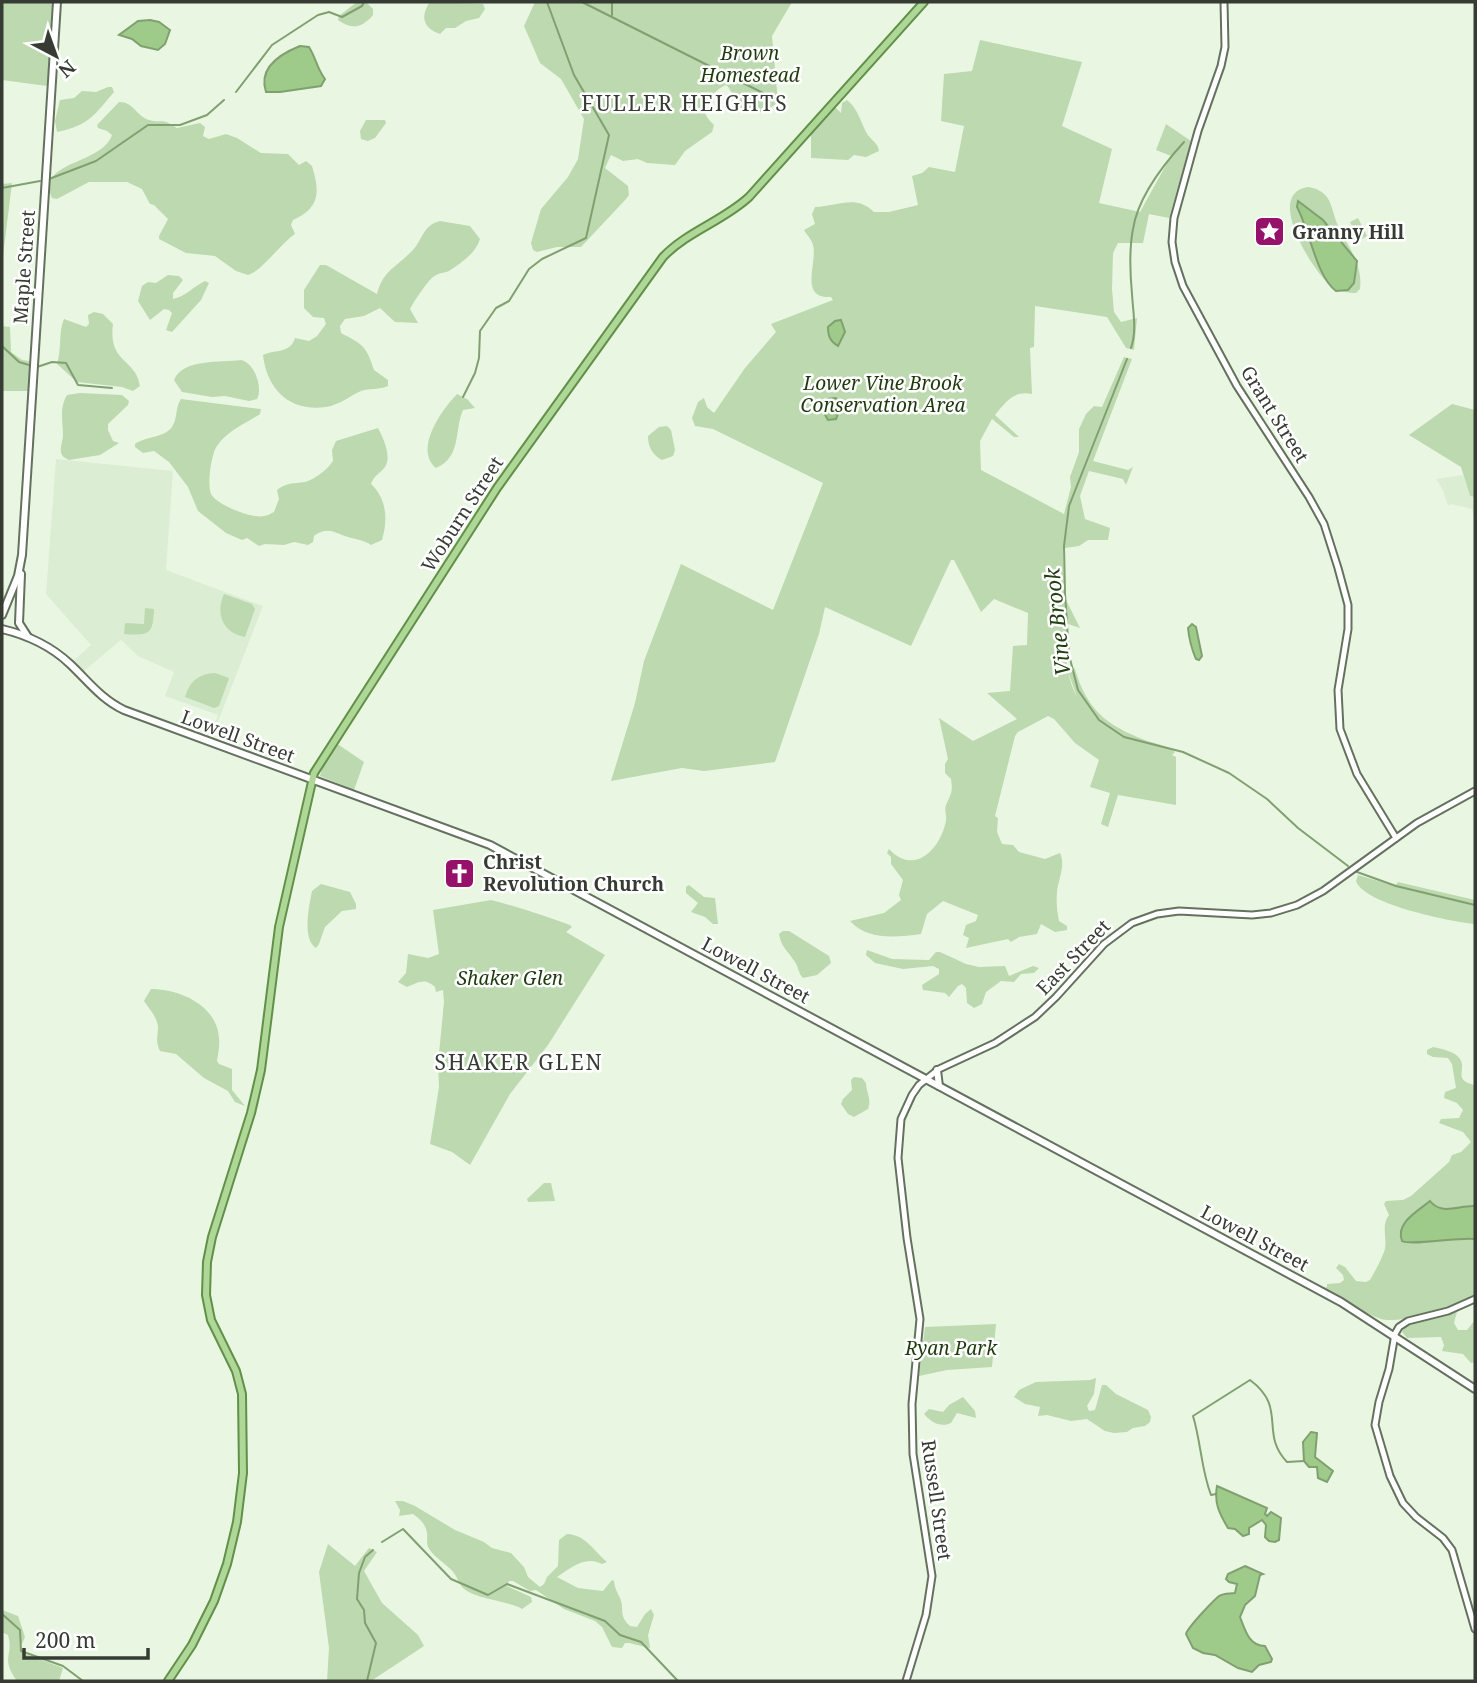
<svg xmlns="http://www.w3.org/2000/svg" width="1477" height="1683" viewBox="0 0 1477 1683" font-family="'Noto Serif',serif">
	<rect width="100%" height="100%" fill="#e9f7e2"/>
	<g fill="#dbeed3">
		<path d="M56,459l117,12 -7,99 97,36 -51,131 -2,-1 8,-21 -53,-19 9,-24 -36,-16 -17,-16 -37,31 -10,-11 17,-15 -45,-51z"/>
		<path d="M1463,475l7,21 5,1v23l-3,-11 -21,-5 -3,2 -5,-16 -7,-11z"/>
	</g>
	<g fill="#bcd9af">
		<path d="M2,2h51l-6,84 -45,-6z"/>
		<path d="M357,2h9l7,7v6c-11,13 -21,15 -35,5l1,-4z"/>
		<path d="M430,2l53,2 2,5 -6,9 -13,3 -11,7h-9l-6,6c-17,-6 -20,-18 -10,-32z"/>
		<path d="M535,2h257l-20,34 6,66c-9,9 -29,18 -40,3 -6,-7 -5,-14 -12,-20 -9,3 -24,19 -20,30 1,3 6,8 8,10l-2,7 -27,19 -10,14 -28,-2 -9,-4 -15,2 -12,-6 -6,13 23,18 1,9 -3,4 -45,48h-24l-20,5 -4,-2 -2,-7 10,-34 27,-32 10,-18 6,-40 -23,-40 -21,-16 -16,-37z"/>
		<path d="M980,40l102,22 -20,64 50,23 -13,54 41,9 31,-56 -15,-6 10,-26 25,17 -22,77 -20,-4 -6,29h-25l-5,10 -1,36 2,23 7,10 16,-4 -3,32 -8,-2 -19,-31 -72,-11 -1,41 -4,1 2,46c-18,-4 -26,8 -37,21l24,22h-5l-22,-18 -12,22 1,29 83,44 7,-27 -1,-10 9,-25v-23l7,-15 8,-8 8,1 22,-50 8,2 -39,102 35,9 5,-3 -7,18 -3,-6 -34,-8 -9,25 5,23 25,9 -2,12h-20l-9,6 -14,2 -2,3 2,47 15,30 -12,-4c-4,25 -3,50 9,73l-9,-25 4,-6 3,3c12,41 31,56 70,71 10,4 22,5 30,12l-3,3 4,2v48l-58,-10 -10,32 -7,-3 9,-31 -20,-6 9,-27 -24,-17 -21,-24 -6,-3 -30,16 -3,4 -20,80 3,2 -1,14 5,12 11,1 6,7 26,7 15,-6c6,12 -2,27 -3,39 -1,9 0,19 2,29l8,5v4l-12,2 -14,-8 -4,10 -18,3 -8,5 -3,-3 -42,9 3,-10 -6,-3 3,-10 10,-4 2,-6 -35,-14 -16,13 -6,20c-24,3 -53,7 -71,-13l34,-8 17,-13 -2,-5 4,-15 -12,-16v-7l-4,-4 2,-4c25,27 51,1 57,-28 1,-5 -2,-10 0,-16 5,-12 7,-12 5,-26l-6,-6v-9l3,-5 -9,-41 34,23 44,-22 -30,-26 23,-2 3,-45 14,-1 1,-32 -34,-14 -13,13 -27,-52h-3l-40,86 -86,-39 -6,27 -44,128 -71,9 -22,-3 -71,13 24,-78 9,-42 37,-97 92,46 50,-127 -110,-54 -18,-3 -3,-8 6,-16 6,-4 3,9 7,6 31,-45 31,-36 -5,-8 62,-24 -2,-3c-33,2 -13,-35 -18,-52 -1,-5 -6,-10 -9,-15l11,-6 -3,-10 3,-7c23,-1 41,-13 59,5h15l29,-7 -6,-29 10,-3 7,-6 26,5 9,-46 -23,-5 3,-47 28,-3z"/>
		<path d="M108,87h4l2,5c-20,23 -24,33 -57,40l-2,-11 5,-21 14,-2 8,-7 14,1z"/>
		<path d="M847,100c11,9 13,20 19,32 4,8 12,10 13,19l-13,6 -12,-2 -6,5 -37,-2v-25l23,-27 7,7 1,-10z"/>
		<path d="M119,102c15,0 17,14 30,18 15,4 11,-3 28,8l23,-5 5,4 -2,9 6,3 17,-5 11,4 24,15 27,1 11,11 7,-4 6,5c8,26 8,42 -19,54l-2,5 4,9c-16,11 -33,37 -47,41l-12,-4 -21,-15 -29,-3 -27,-14v-3l9,-17 -14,-14 -4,-1 -8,-15 -15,-7h-38l-32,17 -5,-1c-17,-37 50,-33 60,-63l-5,-4 -9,-3 -1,-3z"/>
		<path d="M366,120h19l1,3 -11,15 -7,3 -7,-2 -1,-8z"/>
		<path d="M12,183l-10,81v-80z"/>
		<path d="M1308,187c8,1 14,4 19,10 6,9 7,21 12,31 10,20 24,37 21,61l-4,4c-10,0 -18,-2 -26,-8 -18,-15 -66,-92 -22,-98z"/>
		<path d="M1358,218l9,18 -8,5 -9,-19z"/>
		<path d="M440,221l30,5 10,13c-4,14 -19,24 -31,32 -5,2 -11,2 -16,6 -6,5 -19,24 -23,32l8,14 -23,-1 -15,-14 -16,8 -19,3 -5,7 1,7c23,12 25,13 33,37l14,10v6c-8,4 -18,2 -27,5 -11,5 -22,14 -35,16 -36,5 -59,-17 -63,-52 13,-6 27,-1 32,-17l14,3 8,-5 9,-12 -2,-6 -11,-1 -9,-9v-18l16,-25h6l51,29c6,-23 18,-26 34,-42 12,-11 11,-27 29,-31z"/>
		<path d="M168,275l11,1 4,4 -10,13v6c12,-2 21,-13 32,-18l4,2 -8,17 -29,32 -6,-2 6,-17 -3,-3 -5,-1 -14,11 -12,-19 4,-15 6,-4 8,1z"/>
		<path d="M94,312l9,2 10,10c-5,40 23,34 27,62l-7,5 -11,-4 -45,-5 -20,-18c5,-15 1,-31 7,-45l22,8 3,-3 -1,-9z"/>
		<path d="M2,326l8,1 1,25 11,8 7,1 1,30h-27l-1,36z"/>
		<path d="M241,360c14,3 22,28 16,39l-8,2 -24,-5 -13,1 -30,-5 -8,-12c9,-22 47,-17 67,-20z"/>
		<path d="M80,393l42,2 7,6 -1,4 -20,19v6l5,11 6,2 -19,12 -31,5c-4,-2 -7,-3 -8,-8 -1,-5 2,-12 2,-17 0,-15 -4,-26 4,-40z"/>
		<path d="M457,394l10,5 8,9 -12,2c-9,20 -1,47 -27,58 -22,-19 5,-57 21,-74z"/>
		<path d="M181,399l80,10 -1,5c-15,10 -32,16 -43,32 -6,8 -10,39 -6,48 6,11 41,25 53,22 3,0 8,-3 10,-4l5,-13 -2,-9c10,-8 16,-6 28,-8 9,-2 23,-13 28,-21l-1,-11 4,-9 42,-13c5,10 14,28 7,39 -5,7 -11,8 -14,17 16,15 17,36 11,56l-11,5c-8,-5 -13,-5 -23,-8 -14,-4 -20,-11 -34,-1l-1,6 -5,3 -14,-3 -10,3 -19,-1 -6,2 -12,-8 -5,2 -16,-7 -28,-22 -10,-24 -19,-25 -15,-11 -11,2 -8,-6v-3c11,-8 29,-6 37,-17 6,-9 3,-20 9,-28z"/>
		<path d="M1452,404l23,6v87l-5,-1 -9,-29 -52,-32z"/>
		<path d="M667,426l4,4 4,20 -2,6 -11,4c-10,-5 -14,-14 -14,-24l11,-9z"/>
		<path d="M224,594l28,10 3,5 -10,28c-22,-4 -30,-23 -21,-43z"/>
		<path d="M145,608l9,1c-1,25 -4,27 -30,25l1,-11 19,1z"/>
		<path d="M215,673l14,5 -10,28 -5,2 -29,-11c4,-15 14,-24 30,-24z"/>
		<path d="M336,743l28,19 -10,28 -34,-14 5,-16z"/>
		<path d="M1358,875l37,11 3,-4 4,1 73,17v24c-23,-2 -112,-20 -119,-43z"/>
		<path d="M321,884l29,8 6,12v5l-14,2 -17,16 -6,17 -3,4c-14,-9 -7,-42 -4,-57z"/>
		<path d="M689,885l15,12 11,1 3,26h-5l-8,-7 -14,-5 7,-9 -12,-10v-6z"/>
		<path d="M491,900c28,7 53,16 79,25l2,2 -6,5 39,23 -57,90 -38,49 -40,71 -18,-13 -22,-8 9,-57 -1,-23 6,-62 -1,-12 -7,2 -1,-5c-11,-10 -17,-4 -28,0l-9,-5 8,-9 2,-19 20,4 11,-4 -6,-44z"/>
		<path d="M783,931h6l40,25 2,7 -14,12 -14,3c-5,-5 -4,-10 -8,-16 -7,-11 -14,-15 -16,-28z"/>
		<path d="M867,950l25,9 37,1 7,-8h4l26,12 13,3 26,-1 4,10 24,-10 6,2 -5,5 -13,1 -7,8 -13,-1 -15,11 -4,12 -8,4 -7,-5 -1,-15 -4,-4 -4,2 -9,11 -4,-4 -22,-3 -1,-5 17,-11v-5l-6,-3 -30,3 -28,-6 -9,-8z"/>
		<path d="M151,989c28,0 66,16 68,49 1,7 -1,16 -2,23l2,3 13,5v21l13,16 -10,-4 -7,-11 -24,-13 -28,-24 -16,-3c-5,-10 -2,-15 -2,-24 -1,-11 -9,-18 -14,-26z"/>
		<path d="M1433,1047c8,2 22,4 27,12 7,11 -8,21 15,26v211c-18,9 -76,29 -94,23 -19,-6 -39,-21 -57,-31l3,-1v-3l13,-1 4,-3 -1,-5 -7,-7 3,-4 6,3 11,14 10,1 4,-2c5,-9 12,-21 15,-31 2,-13 -4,-24 4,-34l-5,-11 2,-3 17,-1 8,-4 38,-34 3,-7 9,-3 10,-10 -8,-10 -24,-9 2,-4 18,-1 4,-8 -6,-7 -13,-5 1,-6 11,-4 -4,-24 -4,-6 -15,-1 -6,-3v-4z"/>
		<path d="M854,1077l8,1 4,5c0,9 6,17 2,26l-14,8 -6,-3 -7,-10 2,-5 9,-9 -1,-10z"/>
		<path d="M544,1183h7l4,18 -27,1 -1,-3z"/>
		<path d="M1457,1312l-3,11 4,7h9l8,-10v42l-4,1 -8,-9 -21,-3 2,-6 -3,-8 -34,1 -5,-6 4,-7z"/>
		<path d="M996,1324l-4,43 -45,3 -28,6 6,-49z"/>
		<path d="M1096,1378l-2,16 -7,12 2,5 6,-1 7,-25h4l10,9 32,16 3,7 -1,5 -5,4 -12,2 -6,4 -13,1 -9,-2 -18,-12 -16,2 -24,-6 -9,1 2,-9 -15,-3 -11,-7 5,-7 17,-8 54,-2z"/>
		<path d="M963,1397l12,14 1,7 -19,-5 -6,10c-11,5 -20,-1 -27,-9l5,-5 14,3 6,-7z"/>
		<path d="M395,1501h8l12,5 40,24 29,12 8,6 19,5 13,14 4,10 12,10 4,-3 3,-7 11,-11 1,-26 8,-6c19,1 26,16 40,28l-5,2c-16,-9 -32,4 -45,13l21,11 25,3 9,-11 2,1c1,8 3,11 6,17 5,12 -2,17 10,28l7,1 8,-13 6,-5 3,6 -6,20 2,13 -21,-5h-4l-3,5 -10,-1 -10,-20 -7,-6 -31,-12 -28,-19 -6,1 -17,-10h-4l-2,5 24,11 1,5 -10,7c-15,-9 -47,-9 -60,-22 -3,-4 -5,-10 -8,-14 -7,-9 -18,-14 -24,-23 -8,-10 6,-20 -17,-36l-14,2 1,-6z"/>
		<path d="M328,1544l27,22 14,-18 8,4 -13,19 18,32 36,32 6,11 -53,35h-44l2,-33 -10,-76z"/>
		<path d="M2,1610l16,6 7,21 -5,11 3,5 40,15 -4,13h-42c-17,-24 -3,-25 -9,-46l-6,-3z"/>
	</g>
	<g fill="#9fcb8a" stroke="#80a070" stroke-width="2">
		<path d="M150,20l9,2 11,8 -5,14 -7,6 -17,-4 -9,-7 -13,-4 19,-14z"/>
		<path d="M300,46l9,1c7,11 8,22 16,32l-4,7 -41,6h-14c-8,-24 14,-38 34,-46z"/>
		<path d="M1298,201l25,19 34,41 -3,22 -6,7 -12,1c-20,-15 -26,-60 -39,-84z"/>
		<path d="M841,320l4,12 -7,14c-8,-5 -10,-10 -10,-19l7,-6z"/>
		<path d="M836,398l4,10 -4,11 -8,1c-5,-8 -7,-14 0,-21z"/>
		<path d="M1192,624l4,3 6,29 -3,4 -3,-1c-4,-9 -7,-21 -8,-31z"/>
		<path d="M1430,1201c12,15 29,4 45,5v33c-17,-2 -64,7 -73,2 -7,-18 16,-30 28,-40z"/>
		<path d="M1311,1432l6,1 -2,24 18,14 -6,11 -9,-4 -1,-11h-8l-5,-6 -1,-19z"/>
		<path d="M1217,1486l50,22 -2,6 2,2 4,-4 10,6 -2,22 -4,2 -6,-1 -4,-4 1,-12 -4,-5 -13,8v6l-6,2 -8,-7 -7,-1c-9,-15 -14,-25 -11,-42z"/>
		<path d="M1245,1566l18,8 -3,1 -5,21 -10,9 -5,12c5,13 9,29 25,29l7,13 -1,3 -12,3 -7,7 -14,-4 -23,-13 -12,-2 -10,-5 -7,-14c2,-7 27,-33 33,-38 5,-3 11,-2 16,-3l2,-9 -8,-2 -3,-3 2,-5z"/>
	</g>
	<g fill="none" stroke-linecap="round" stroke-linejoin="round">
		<g stroke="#80a070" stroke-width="2">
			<path d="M582,2l181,91"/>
			<path d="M612,15v-13"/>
			<path d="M236,92l36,-47 46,-30 11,-3 13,5 20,-11 2,-4"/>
			<path d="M49,179l47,-18 52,-36h32l27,-10 17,-15"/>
			<path d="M2,188l38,-7"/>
			<path d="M2,346l17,16 10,3"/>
			<path d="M1131,348c6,-17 2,-36 1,-54 -2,-21 -3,-44 1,-65 5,-32 30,-64 51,-87"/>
			<path d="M1127,359l-58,147 -5,40 1,47 4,62 9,35 21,30 25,17 59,15 46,21 38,26 31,29 50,38"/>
			<path d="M37,367l15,-5 14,1 12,22 34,3"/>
			<path d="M463,397l12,-24 4,-15 1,-27 16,-23 13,-7 20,-32 13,-10 44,-21 23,-103 -35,-60 -27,-73"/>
			<path d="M1357,872l39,14 79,19"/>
			<path d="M1216,1494l-5,1c-10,-26 -10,-53 -18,-79l57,-36c38,28 9,53 37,82l17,-1"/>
			<path d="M382,1542l21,-13 48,50 37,16 19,-11 98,37 15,14 21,7 37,39"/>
			<path d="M2,1614l18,16 1,21 42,15 20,15"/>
			<path d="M367,1681l9,-38 -11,-20 -1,-13 -7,-11 2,-26 6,-16 8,-7"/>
		</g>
		<defs>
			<g id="tertiary">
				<path d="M1224,2l1,45 -4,19 -23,65 -24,87 -2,24 3,20 8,24 54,100 72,111 15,27 14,44 10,37v24l-10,61 2,39 17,45 39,64"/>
				<path d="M1475,1299l-27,12 -40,10 -9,6 -4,7 -6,35 -10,33 -4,23 15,51 13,27 13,14 27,21 9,12 23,79"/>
				<path d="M906,1681l20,-66 6,-39 -19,-122 -1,-50 8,-85 -13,-81 -9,-80 3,-39 11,-24 7,-10 20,-16 56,-26 40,-26 21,-20 48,-53 28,-21 25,-9 22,-3 73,4 19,-2 26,-8 26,-14 94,-68 58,-32"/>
			</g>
			<g id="secondary">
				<path d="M21,574l-2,49 9,14"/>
				<path d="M2,615l16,-39 4,-21 35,-553"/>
				<path d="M2,629c25,6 49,17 68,35 18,17 31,35 54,46l366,135 851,457 134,87"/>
				<path d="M937,1070l2,16"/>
			</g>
			<path id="primary" d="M168,1681l24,-36 22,-44 13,-37 10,-42 6,-49 -1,-79 -6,-23 -25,-51 -5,-25 1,-33 5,-25 39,-124 10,-43 18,-143 35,-154 183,-285 166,-231c25,-26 60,-36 86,-60l175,-195"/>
		</defs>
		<use href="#tertiary" stroke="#64715f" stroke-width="9"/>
		<use href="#secondary" stroke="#64715f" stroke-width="10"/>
		<use href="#primary" stroke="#619048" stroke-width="10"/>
		<use href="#tertiary" stroke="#fff" stroke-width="5"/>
		<use href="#secondary" stroke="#fff" stroke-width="6"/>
		<use href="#primary" stroke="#aed798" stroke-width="6"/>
	</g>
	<defs>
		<symbol id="sight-square" viewBox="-11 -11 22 22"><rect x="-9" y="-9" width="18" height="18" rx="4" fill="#95116a" stroke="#fff"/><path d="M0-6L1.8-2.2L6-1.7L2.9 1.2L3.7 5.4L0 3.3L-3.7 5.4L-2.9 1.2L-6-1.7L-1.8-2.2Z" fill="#fff"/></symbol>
		<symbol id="church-square" viewBox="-11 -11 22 22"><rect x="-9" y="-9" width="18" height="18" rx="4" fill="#95116a" stroke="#fff"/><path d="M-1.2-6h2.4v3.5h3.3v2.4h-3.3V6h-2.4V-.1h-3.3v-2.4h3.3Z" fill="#fff"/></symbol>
	</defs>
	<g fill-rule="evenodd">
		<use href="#sight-square" x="1252" y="214" width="35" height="35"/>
		<use href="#church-square" x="442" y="856" width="35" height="35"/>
	</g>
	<g text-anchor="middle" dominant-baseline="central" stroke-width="5" stroke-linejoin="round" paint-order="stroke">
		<g font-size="19" font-style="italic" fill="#1f3b0e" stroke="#fff">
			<text x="750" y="53">Brown<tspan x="750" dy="22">Homestead</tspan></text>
			<text x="883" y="383">Lower Vine Brook<tspan x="883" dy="22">Conservation Area</tspan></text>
			<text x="510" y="978">Shaker Glen</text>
			<text x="951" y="1348">Ryan Park</text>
		</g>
		<g font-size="19" font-weight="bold" fill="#363c33" stroke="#fff" text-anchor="start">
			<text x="1292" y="232">Granny Hill</text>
			<text x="483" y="862">Christ<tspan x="483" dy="22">Revolution Church</tspan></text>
		</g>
		<g font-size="19" fill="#363c33" stroke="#fff">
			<text transform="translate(24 267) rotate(-86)">Maple Street</text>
			<text transform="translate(1275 414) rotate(58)">Grant Street</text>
			<text transform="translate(462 514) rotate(-57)">Woburn Street</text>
			<text transform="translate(238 736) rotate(20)">Lowell Street</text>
			<text transform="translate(1073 957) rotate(-46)">East Street</text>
			<text transform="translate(756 970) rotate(28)">Lowell Street</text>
			<text transform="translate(1255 1238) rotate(28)">Lowell Street</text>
			<text transform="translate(937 1500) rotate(82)">Russell Street</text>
		</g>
		<g font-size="21" letter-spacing="2" fill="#363c33" stroke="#fff">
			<text x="685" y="103">FULLER HEIGHTS</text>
			<text x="519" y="1062">SHAKER GLEN</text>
		</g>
		<g font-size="21" font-style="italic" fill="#234013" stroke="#fff">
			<text transform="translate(1057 622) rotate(-96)">Vine Brook</text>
		</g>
	</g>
	<rect width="1477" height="1683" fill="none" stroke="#363c33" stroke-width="7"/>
	<g transform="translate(56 56) rotate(139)" stroke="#ffffff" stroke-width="5" paint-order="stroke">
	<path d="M0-5L12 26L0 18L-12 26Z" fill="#363c33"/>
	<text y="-10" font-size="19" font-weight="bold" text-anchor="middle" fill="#363c33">N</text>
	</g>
	<path d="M24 1648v10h124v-10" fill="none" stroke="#363c33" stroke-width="3.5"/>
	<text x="35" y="1648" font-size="21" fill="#363c33" stroke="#ffffff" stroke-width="5" paint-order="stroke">200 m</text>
</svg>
